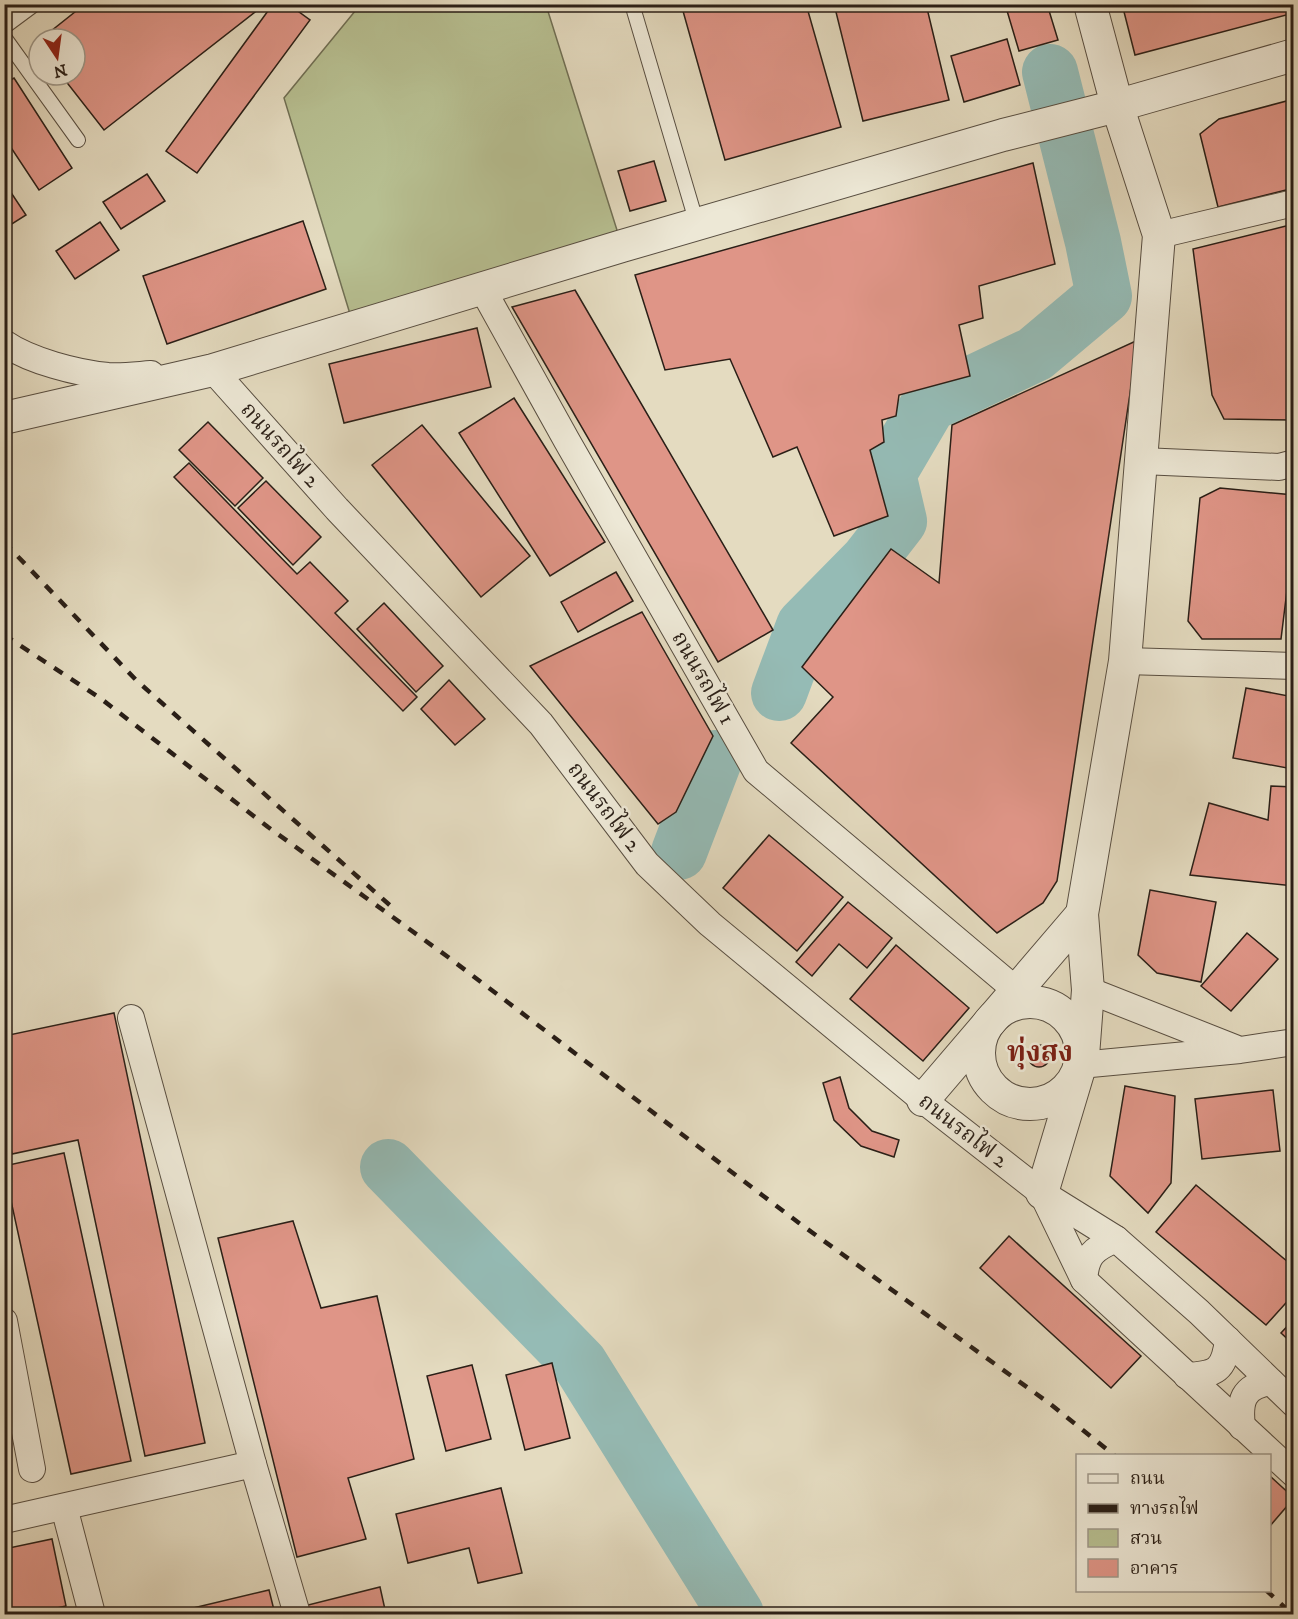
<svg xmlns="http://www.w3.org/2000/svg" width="1298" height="1619" viewBox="0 0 1298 1619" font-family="'IM FELL DW Pica','Noto Serif Thai',serif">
	<rect width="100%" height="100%" fill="#e4dbc0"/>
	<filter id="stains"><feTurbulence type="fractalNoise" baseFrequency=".00333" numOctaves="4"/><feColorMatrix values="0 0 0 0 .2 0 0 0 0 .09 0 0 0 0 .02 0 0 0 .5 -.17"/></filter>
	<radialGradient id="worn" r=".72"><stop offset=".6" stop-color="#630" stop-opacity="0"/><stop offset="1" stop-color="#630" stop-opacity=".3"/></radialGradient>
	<path fill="#b7bf91" stroke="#706f54" stroke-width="1.5" d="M360,5h186l76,241 -268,81 -70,-229z"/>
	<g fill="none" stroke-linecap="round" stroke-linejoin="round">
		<g stroke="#95bbb5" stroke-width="56">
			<path d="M779,693l25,-67 64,-65 31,-40 -11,-47 41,-70 106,-50 69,-58 -11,-54 -43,-170"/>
			<path d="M679,852l36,-94"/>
			<path d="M388,1167l192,197 156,250"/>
		</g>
	</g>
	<g fill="#df9587" stroke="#2a1f17" stroke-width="1.5">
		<path d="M85,4h164l6,8 -151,118 -43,-55h14v-36h-34z"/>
		<path d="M273,4h15l22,16 -113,153 -31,-22z"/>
		<path d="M681,4h125l35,123 -116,33z"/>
		<path d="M834,4h92l23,96 -86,21z"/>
		<path d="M1005,4h42l11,36 -39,11z"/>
		<path d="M1122,4h172v9l-159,42z"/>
		<path d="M1007,39l13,46 -56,17 -13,-46z"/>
		<path d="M14,78l58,90 -33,22 -35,-53v-53z"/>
		<path d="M1294,99v89l-76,19 -18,-73 19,-15z"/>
		<path d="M654,161l12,40 -36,10 -12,-40z"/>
		<path d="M1033,163l22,101 -76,22 4,32 -24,7 11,51 -71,19 -3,21 -14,4 2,22 -14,8 18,66 -54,20 -37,-89 -24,10 -43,-98 -65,11 -30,-95z"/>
		<path d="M147,174l18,27 -44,28 -18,-27z"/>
		<path d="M4,182l22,33 -22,14z"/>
		<path d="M303,221l23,68 -159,55 -24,-68z"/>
		<path d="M100,222l19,28 -44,29 -19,-28z"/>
		<path d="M1294,224v196l-70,-1 -12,-24 -19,-146z"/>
		<path d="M575,290l198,340 -55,32 -206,-355z"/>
		<path d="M477,328l14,59 -147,36 -15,-59z"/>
		<path d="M1138,340l-81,541 -14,22 -46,30 -206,-190 42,-46 -31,-30 89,-118 48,34 13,-158z"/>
		<path d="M514,398l91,144 -55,34 -91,-143z"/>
		<path d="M208,422l55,56 -28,28 -56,-56z"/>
		<path d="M422,425l108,131 -49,41 -109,-132z"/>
		<path d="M189,463l108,111 13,-12 38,39 -13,12 82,84 -14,14 -229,-234z"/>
		<path d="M266,481l55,56 -28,28 -55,-57z"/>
		<path d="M1220,488l74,7v38l-13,106h-79l-14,-18 12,-123z"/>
		<path d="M616,572l17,29 -55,31 -17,-30z"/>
		<path d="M384,603l59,63 -27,26 -59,-63z"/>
		<path d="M642,612l71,124 -37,76 -18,12 -128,-158z"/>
		<path d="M449,680l36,39 -30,26 -34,-36z"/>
		<path d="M1246,688l48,9v33l-7,38 -54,-10z"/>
		<path d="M1271,786l23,1v99l-104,-11 19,-72 59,17z"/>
		<path d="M769,835l74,62 -46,54 -74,-63z"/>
		<path d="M1150,890l66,12 -15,80 -44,-9 -19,-18z"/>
		<path d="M848,902l44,36 -25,30 -28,-24 -27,32 -16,-14z"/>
		<path d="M1247,933l31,26 -47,52 -30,-25z"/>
		<path d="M896,945l73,63 -46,53 -73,-62z"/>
		<path d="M114,1013l91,430 -60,13 -67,-316 -66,14 -8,-35v-83z"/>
		<circle cx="1039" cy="1056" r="11"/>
		<path d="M840,1077l9,31 23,23 27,9 -5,17 -33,-11 -27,-26 -11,-37z"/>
		<path d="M1125,1086l50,10 -4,87 -23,30 -38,-37z"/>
		<path d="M1273,1090l7,61 -78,8 -7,-60z"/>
		<path d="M64,1153l67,308 -60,13 -67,-305v-3z"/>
		<path d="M1196,1185l98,82v27l-28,31 -110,-93z"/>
		<path d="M293,1221l28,87 56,-12 37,163 -66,19 18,61 -69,18 -79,-319z"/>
		<path d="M1009,1236l132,120 -30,32 -131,-120z"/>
		<path d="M1294,1319v26l-13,-12z"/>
		<path d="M552,1363l18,75 -45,12 -19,-75z"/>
		<path d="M472,1365l19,74 -45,12 -19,-75z"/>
		<path d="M1270,1476l24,22 -24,28z"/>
		<path d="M501,1488l21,85 -44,10 -9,-35 -61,15 -12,-49z"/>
		<path d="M52,1539l14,67 -37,8h-25v-65z"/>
		<path d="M380,1587l6,27h-76l-2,-9z"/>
		<path d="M269,1590l6,24h-107z"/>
	</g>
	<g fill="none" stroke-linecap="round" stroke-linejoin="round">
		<defs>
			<g id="service">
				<path d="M632,4l65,220"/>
				<path d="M4,27l31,-23"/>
				<path d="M4,37l74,103"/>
			</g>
			<g id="minor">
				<path d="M1159,235l135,-32"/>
				<path d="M482,288l85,153 189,330 260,219"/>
				<path d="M4,343c26,18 73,30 104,33 14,1 29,-1 43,-2"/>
				<path d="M197,371l16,-1 124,139 204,215 106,140 63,60 213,176 119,93 74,46 83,73 95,92"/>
				<path d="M1142,461l137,6 15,-4"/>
				<path d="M1125,661l169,5"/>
				<path d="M1088,990l147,58"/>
				<path d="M131,1018l122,446 44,150"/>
				<path d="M1080,1065l160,-15 54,-8"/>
				<path d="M1042,1193l42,87 210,194"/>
				<path d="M1084,1280c2,-25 9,-31 32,-41"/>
				<path d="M4,1321l28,148"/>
				<path d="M1187,1376c29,-2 37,-5 41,-36"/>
				<path d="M1242,1427c-3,-25 0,-41 29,-45"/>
				<path d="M64,1507l28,107"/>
				<path d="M4,1520l249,-56"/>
			</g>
			<g id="tertiary">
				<path d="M4,418l209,-48 409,-124 381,-111 102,-26 189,-54"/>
				<circle cx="1030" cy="1053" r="51"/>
				<path d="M923,1100l159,-186"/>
				<path d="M1042,1193l41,-137 5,-66 -6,-76 43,-253 34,-426 -42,-130 -27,-101"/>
			</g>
		</defs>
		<use href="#service" stroke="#584e41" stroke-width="16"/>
		<use href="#minor" stroke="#584e41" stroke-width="28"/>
		<use href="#tertiary" stroke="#584e41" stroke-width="34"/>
		<use href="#service" stroke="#ede8d6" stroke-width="14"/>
		<use href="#minor" stroke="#ede8d6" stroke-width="26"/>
		<use href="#tertiary" stroke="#ede8d6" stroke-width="32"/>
		<g stroke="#2a1f17" stroke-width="4.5" stroke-dasharray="10 10" stroke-linecap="butt">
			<path d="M4,542l132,138 257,228"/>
			<path d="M4,635l96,63 168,129 180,130 351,266 250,180 66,53"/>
			<path d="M1266,1590l26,24"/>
		</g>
	</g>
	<g text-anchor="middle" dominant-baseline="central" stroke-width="5" stroke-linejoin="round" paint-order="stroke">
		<g font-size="22" fill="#2a1f17" stroke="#ede8d6">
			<text transform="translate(280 445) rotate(48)">ถนนรถไฟ 2</text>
			<text transform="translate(703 678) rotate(60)">ถนนรถไฟ 1</text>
			<text transform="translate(604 807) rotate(53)">ถนนรถไฟ 2</text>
			<text transform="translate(963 1131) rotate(38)">ถนนรถไฟ 2</text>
		</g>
		<g font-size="28" font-weight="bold" fill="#7a1f14" stroke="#ede8d6">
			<text x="1040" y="1052">ทุ่งสง</text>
		</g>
	</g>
	<rect width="1298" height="1619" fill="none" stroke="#e4dbc0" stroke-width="24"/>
	<rect x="6" y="6" width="1286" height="1607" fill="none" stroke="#2a1f17" stroke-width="3"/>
	<rect x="12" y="12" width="1274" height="1595" fill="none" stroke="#2a1f17" stroke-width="1.5"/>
	<rect x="1076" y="1454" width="195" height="138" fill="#ede8d6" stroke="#9f988a" stroke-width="1.5"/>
	<rect x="1088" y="1474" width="30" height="9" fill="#ede8d6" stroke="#9f988a" stroke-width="1.5"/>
	<text x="1130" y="1484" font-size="18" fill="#2a1f17">ถนน</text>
	<rect x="1088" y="1504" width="30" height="9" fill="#2a1f17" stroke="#9f988a" stroke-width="1.5"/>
	<text x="1130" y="1514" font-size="18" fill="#2a1f17">ทางรถไฟ</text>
	<rect x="1088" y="1529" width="30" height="18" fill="#b7bf91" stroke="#9f988a" stroke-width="1.5"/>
	<text x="1130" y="1544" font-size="18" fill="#2a1f17">สวน</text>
	<rect x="1088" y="1559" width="30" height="18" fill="#df9587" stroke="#9f988a" stroke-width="1.5"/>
	<text x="1130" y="1574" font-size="18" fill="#2a1f17">อาคาร</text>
	<g transform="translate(57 57) rotate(167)"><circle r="28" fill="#ede8d6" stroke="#9f988a" stroke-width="1.5"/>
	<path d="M0-4.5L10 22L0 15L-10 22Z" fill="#8f2418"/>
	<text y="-9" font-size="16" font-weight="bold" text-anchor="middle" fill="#2a1f17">N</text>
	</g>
	<rect width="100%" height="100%" filter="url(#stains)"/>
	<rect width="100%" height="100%" fill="url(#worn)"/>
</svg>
